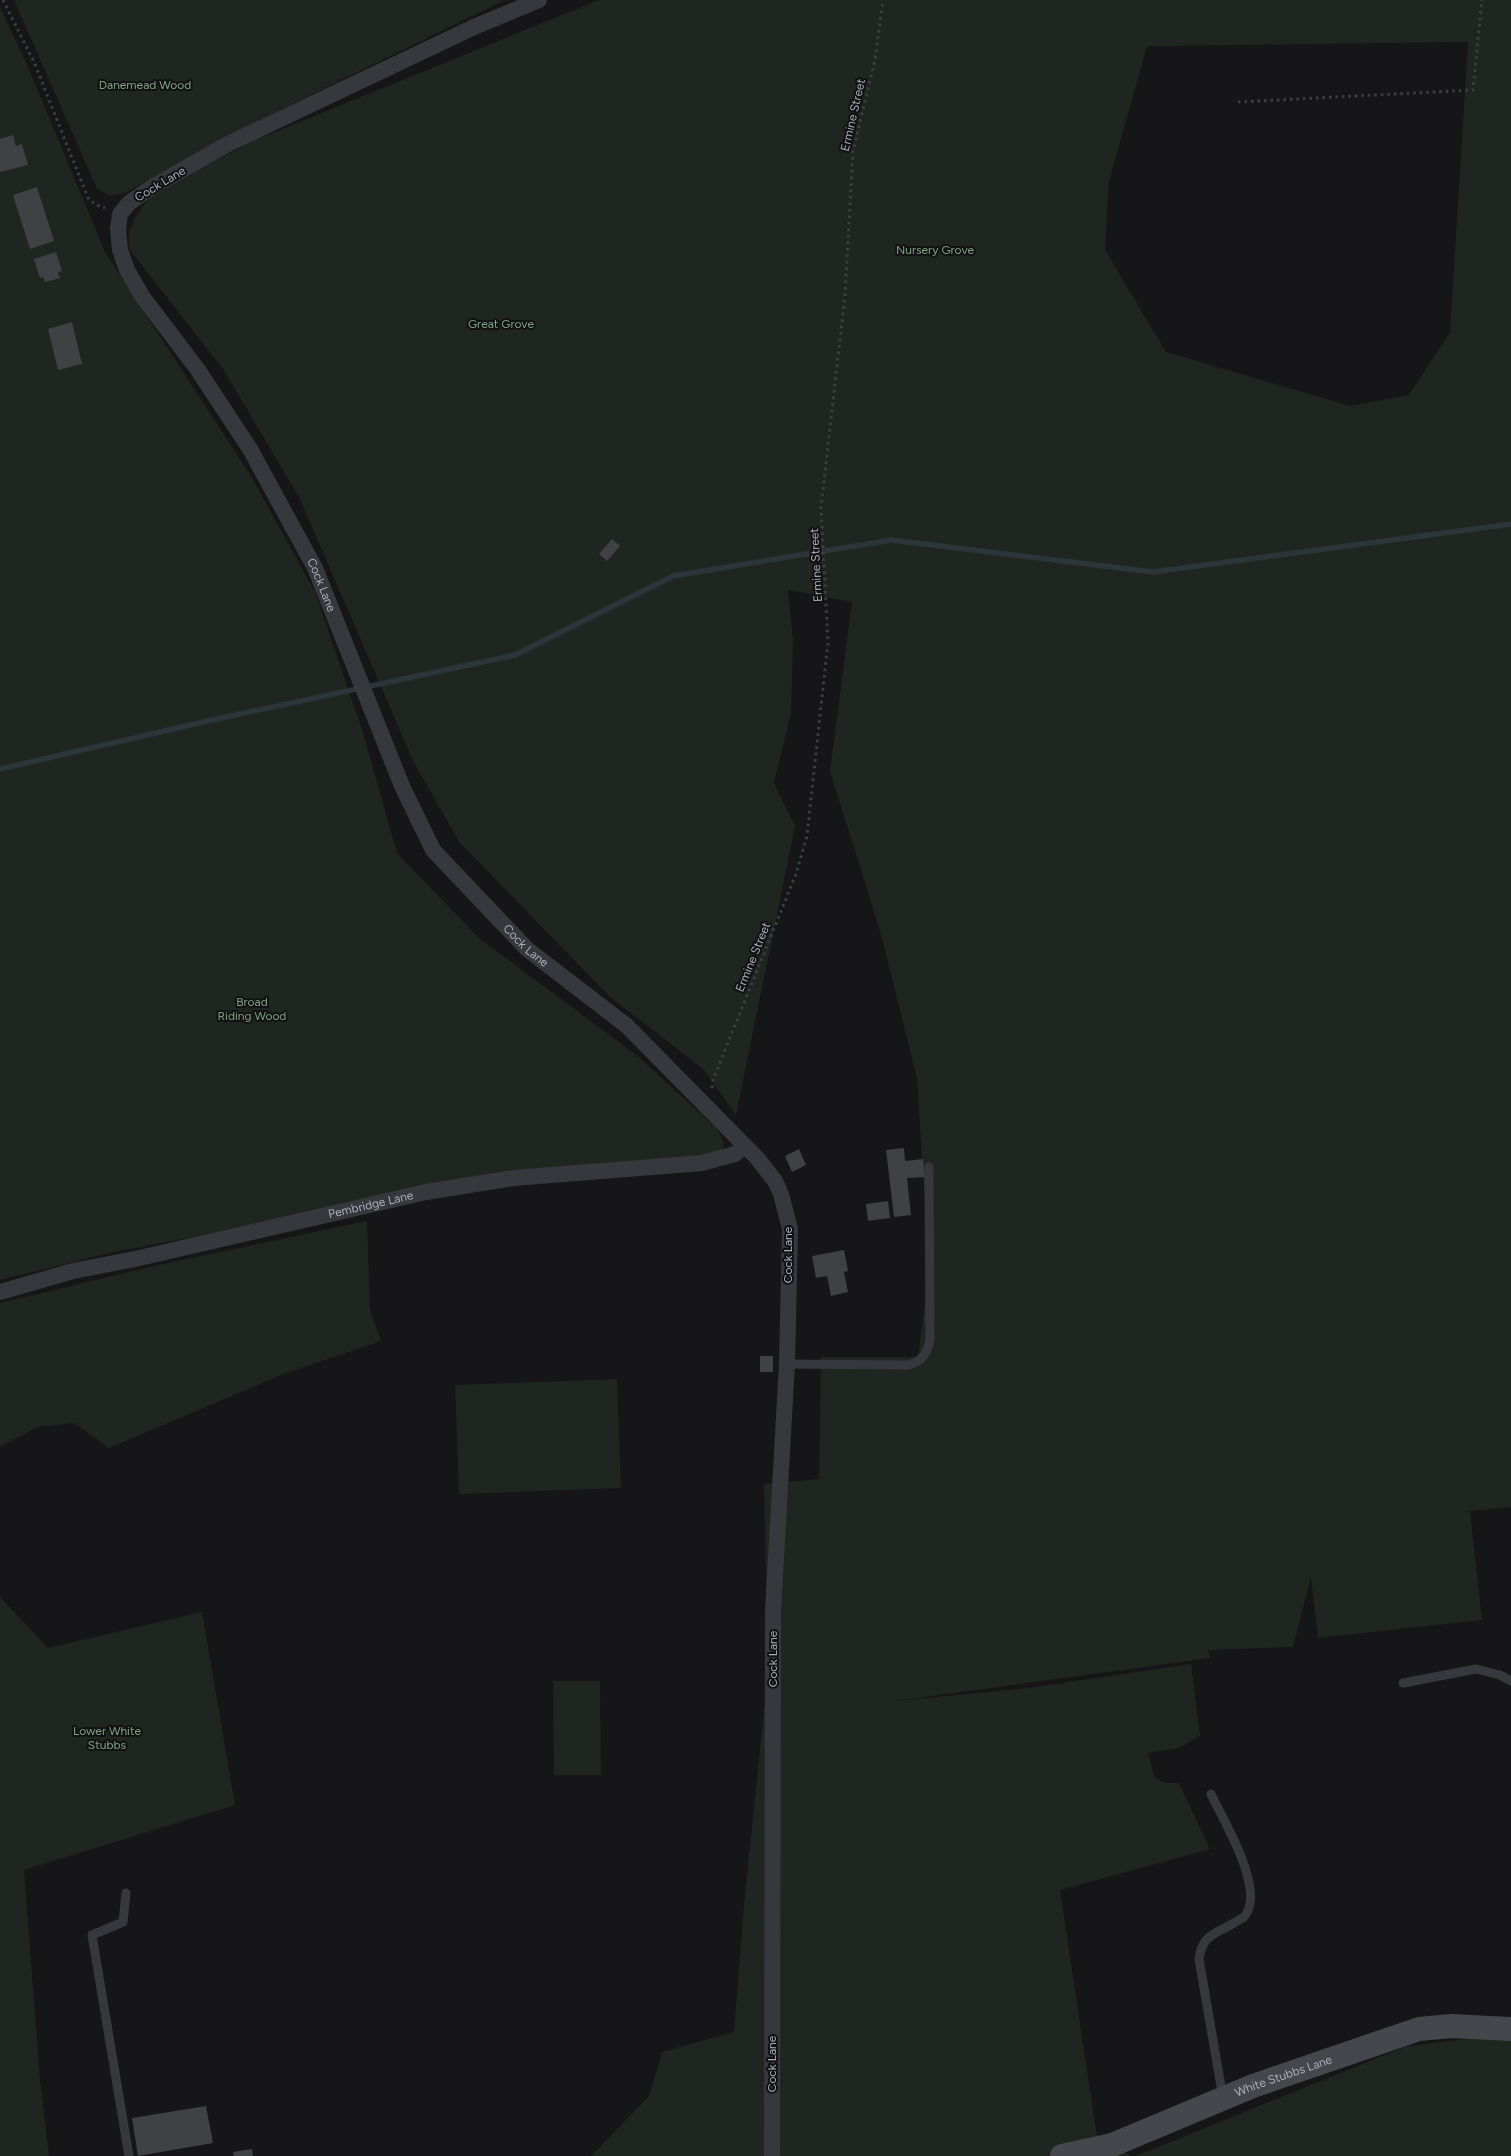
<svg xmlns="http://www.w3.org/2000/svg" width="1511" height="2156" viewBox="0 0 1511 2156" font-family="Figtree,sans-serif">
	<rect width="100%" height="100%" fill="#161618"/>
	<g fill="#1e261f" fill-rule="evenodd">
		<path d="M14,0h491l-278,136 -102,57 -14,3 -14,-7z"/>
		<path d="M599,0h912v1507l-41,4 12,109 -164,18 -7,-61 -18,70 -85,3 2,8 -315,43 134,-13 162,-24 9,72 -21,12 -31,5 6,23 10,7h15l31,66 -150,41 37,247 34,19h-540l58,-60 13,-44 72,-20 10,-127 24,-233 -4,-188 55,-5 2,-122h97l11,-85 -12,-194 -36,-144 -51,-163 22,-169 -64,-12 5,50 -2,73 -17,70 21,43 -59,289 -33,-46 -93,-72 -150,-154 -46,-80 -115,-266 -76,-128 -94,-120v-17l7,-16 15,-21 102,-54zM1468,42l-18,290 -41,63 -59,11 -184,-54 -61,-102 4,-69 38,-135z"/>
		<path d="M0,7l29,62 76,183 146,224 64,116 46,134 36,127 82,85 160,119 78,72 7,13 -1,7 -9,7 -398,57 -206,40 -110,27z"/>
		<path d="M367,1221l3,89 11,31 -95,32 -177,75 -35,-25 -36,4 -38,20v-144l154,-37z"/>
		<path d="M617,1379l4,109 -162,6 -4,-109z"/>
		<path d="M0,1597l48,51 154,-36 33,193 -211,65 16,210 9,76h-49z"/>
		<path d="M553,1681h47l1,94h-47z"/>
		<path d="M1483,2037l28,4v115h-375l271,-110z"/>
	</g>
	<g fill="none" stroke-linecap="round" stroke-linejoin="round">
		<path stroke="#2c353c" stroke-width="5.5" d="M0,769l212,-49 303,-65 158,-79 218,-36 262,32 358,-48"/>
	</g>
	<g fill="#404145">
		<path d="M13,135l3,11 6,-2 6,21 -28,7v-33z"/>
		<path d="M37,187l17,54 -24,8 -17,-54z"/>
		<path d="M56,252l6,19 -4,1 2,6 -15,4 -2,-5 -3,1 -6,-19z"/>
		<path d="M72,322l10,42 -24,6 -10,-41z"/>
		<path d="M612,539l8,7 -13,15 -8,-7z"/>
		<path d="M904,1148l1,13 18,-2 2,18 -18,1 4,37 -17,2 -8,-67z"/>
		<path d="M799,1149l7,16 -14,7 -7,-16z"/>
		<path d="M888,1201l2,17 -22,3 -2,-17z"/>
		<path d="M844,1250l4,21 -4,1 4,20 -17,4 -4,-20 -11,2 -4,-22z"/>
		<rect x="760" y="1356" width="13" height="16"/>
		<path d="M206,2106l7,37 -75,13 -6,-38z"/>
		<path d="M252,2149l1,7h-19l-1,-4z"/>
	</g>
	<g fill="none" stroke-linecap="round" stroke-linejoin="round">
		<g stroke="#3d3f44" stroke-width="3" stroke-dasharray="2.5 4" stroke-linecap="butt">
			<path d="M3,0l31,62 54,136 8,7 9,3"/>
			<path d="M1238,102l235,-12 9,-90"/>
			<path d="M712,1088l1,-8 83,-206 11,-38 21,-194 -7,-135 24,-212 8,-144 22,-91 8,-60"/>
		</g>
		<g stroke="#37383d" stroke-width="9">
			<path d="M787,1364l120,1c15,-3 20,-11 23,-25l-1,-173"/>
			<path d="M1403,1683l73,-14 24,6 11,6"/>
			<path d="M1211,1794c12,26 56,97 33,123 -2,2 -7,4 -10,6 -19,11 -32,12 -35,36l24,139"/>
			<path d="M126,1893l-3,29 -31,13 37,221"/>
		</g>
		<g stroke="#37383d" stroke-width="16">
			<path id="s1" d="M539,0l-65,27 -246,117 -76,43 -23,16 -9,11 -2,15 2,21 7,20 15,26 56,74 52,79 65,119 87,218 31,64 94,99 100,77 130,132 18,23 6,13 9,35 -3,135 -14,247 -1,545"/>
			<path id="s2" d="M0,1292l73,-21 62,-12 291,-67 88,-14 188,-15 33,-9 9,-8"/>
		</g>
		<path stroke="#45474d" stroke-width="24" id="s3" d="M1062,2156l50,-11 141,-59 166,-57 32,-3 60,3"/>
	</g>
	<g text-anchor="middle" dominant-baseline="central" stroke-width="4" stroke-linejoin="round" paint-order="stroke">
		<g font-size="12" fill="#7fa381" stroke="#111113">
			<text x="145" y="85">Danemead Wood</text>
			<text x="935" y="250">Nursery Grove</text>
			<text x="501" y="324">Great Grove</text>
			<text x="252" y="1002">Broad<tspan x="252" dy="14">Riding Wood</tspan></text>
			<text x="107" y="1731">Lower White<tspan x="107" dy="14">Stubbs</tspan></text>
		</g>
		<g font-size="12" fill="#a8adb8" stroke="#111113">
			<text transform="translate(853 115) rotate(-77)">Ermine Street</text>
			<text transform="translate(160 184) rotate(-31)">Cock Lane</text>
			<text transform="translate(816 565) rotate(-93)">Ermine Street</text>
			<text stroke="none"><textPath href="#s1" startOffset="901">Cock Lane</textPath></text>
			<text stroke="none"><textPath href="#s1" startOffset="1322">Cock Lane</textPath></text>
			<text transform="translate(753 957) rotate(-68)">Ermine Street</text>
			<text stroke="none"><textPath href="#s2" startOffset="381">Pembridge Lane</textPath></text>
			<text transform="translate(788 1255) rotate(-90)">Cock Lane</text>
			<text transform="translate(773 1659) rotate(-90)">Cock Lane</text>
			<text transform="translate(772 2064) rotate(-90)">Cock Lane</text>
			<text stroke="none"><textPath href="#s3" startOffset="236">White Stubbs Lane</textPath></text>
		</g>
	</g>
</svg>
